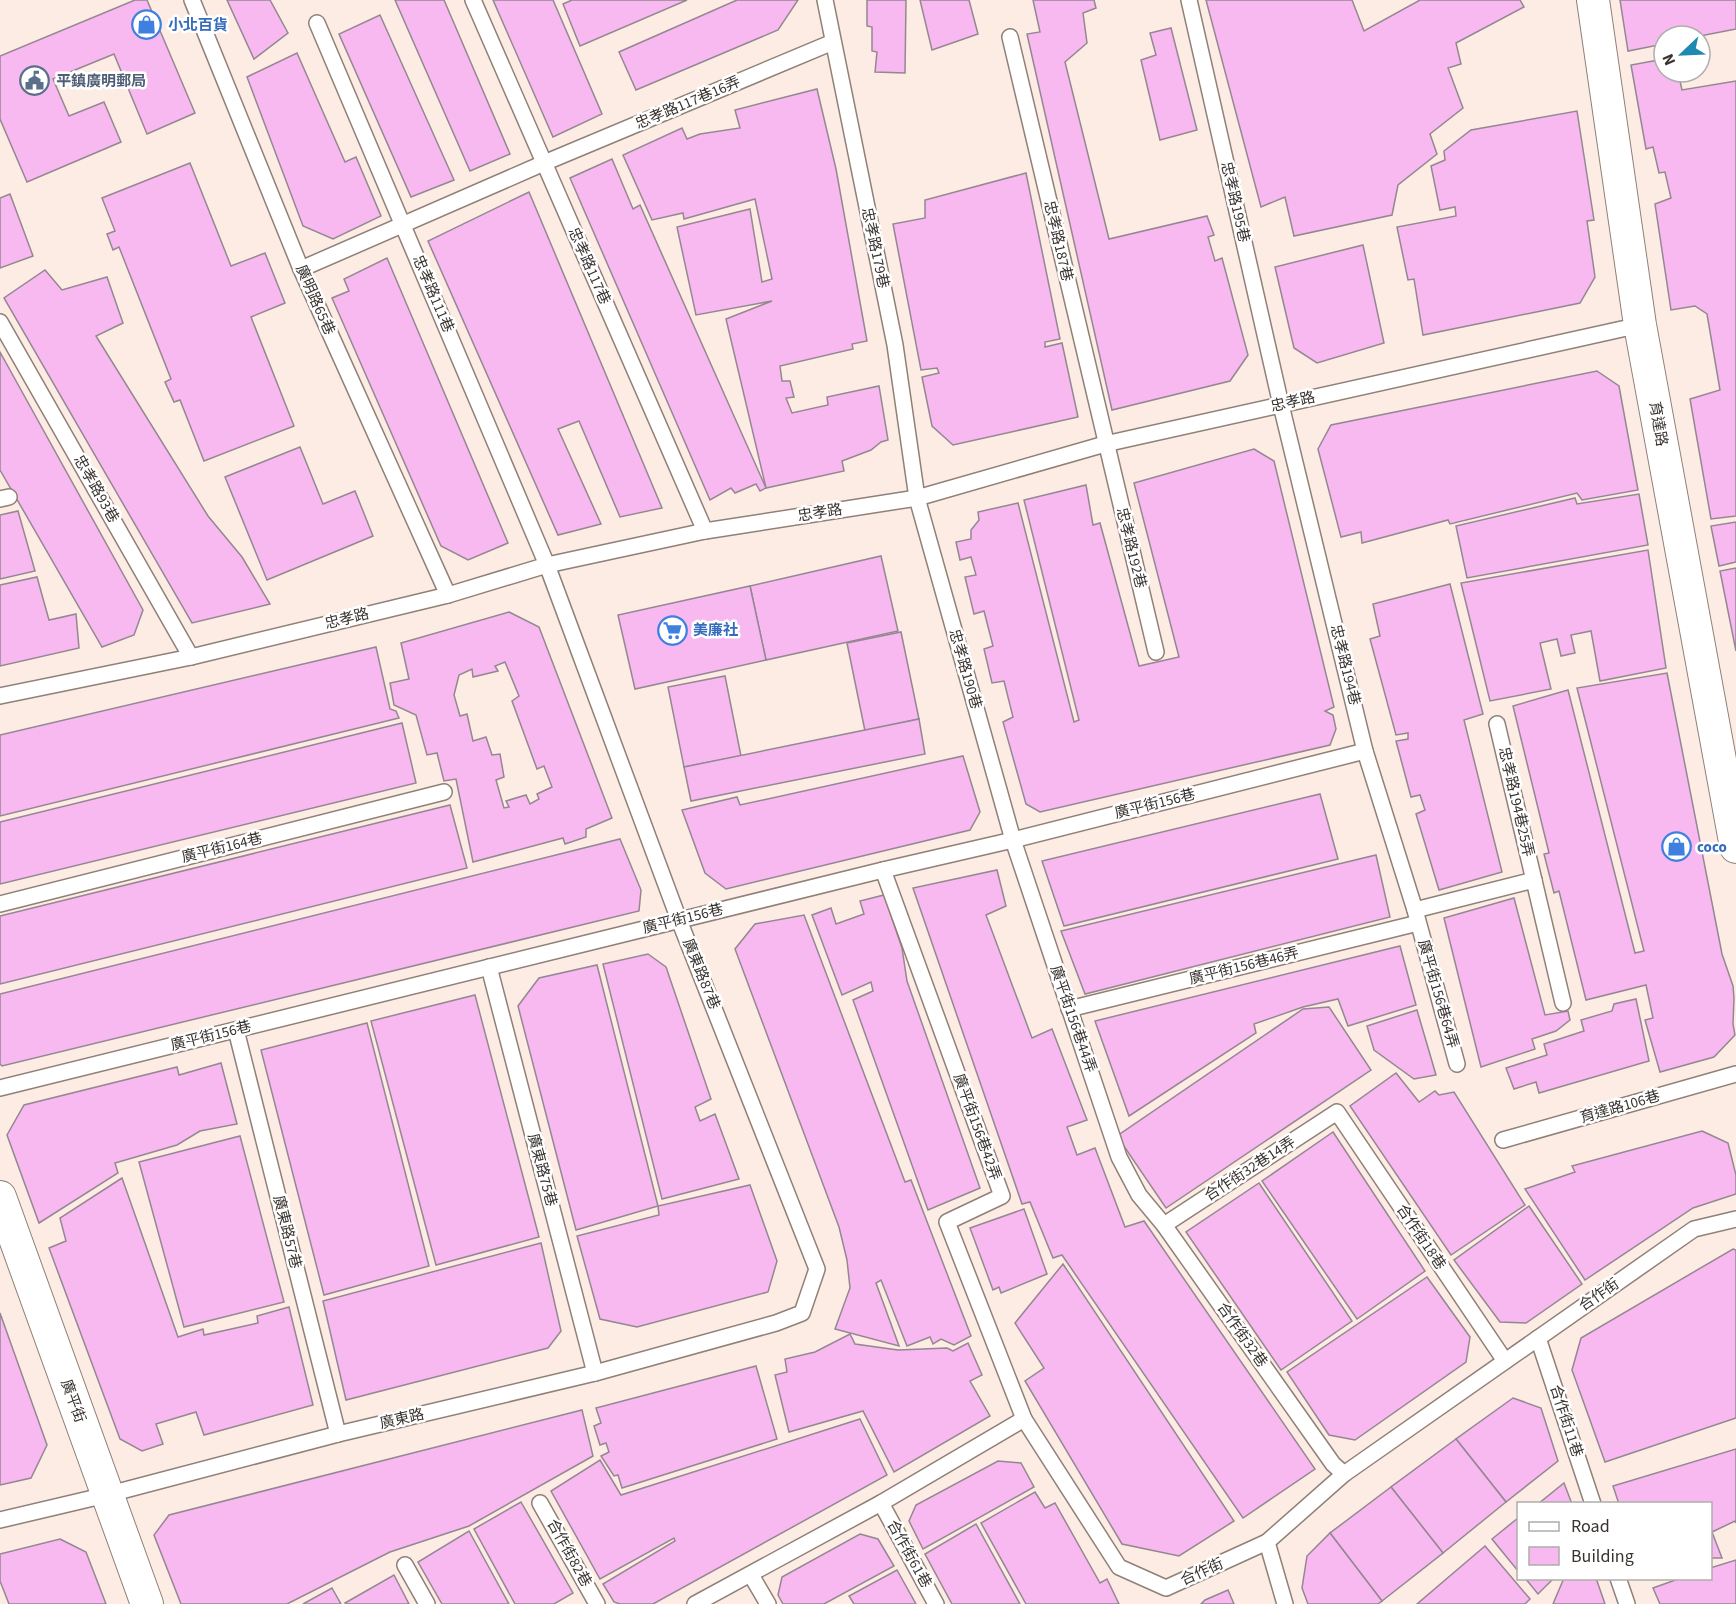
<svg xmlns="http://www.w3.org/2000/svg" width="1736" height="1604" viewBox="0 0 1736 1604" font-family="'Source Sans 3','Noto Sans TC',sans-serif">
	<rect width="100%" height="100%" fill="#fdece3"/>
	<g fill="#f8b9f1" stroke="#948792" stroke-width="1.5" fill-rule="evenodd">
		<path d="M135,0h12l48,113 -48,21 -33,-80 -61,25 16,37 35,-14 17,40 -94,40 -27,-63v-63z"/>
		<path d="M227,0h43l18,33 -34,26z"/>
		<path d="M395,0h49l66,154 -40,17z"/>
		<path d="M493,0h60l49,114 -49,23z"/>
		<path d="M572,0h115l-107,46 -17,-42z"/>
		<path d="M737,0h61l-20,30 -142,60 -17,-38z"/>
		<path d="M867,0h39l-1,73 -30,-1 2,-20 -5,-1v-24l-5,-1z"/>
		<path d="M920,0h49l9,34 -46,16z"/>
		<path d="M1033,0h61l2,8 -13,5 4,30 -22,19 44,177 98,-23 7,19 -6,2 7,24 7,-3 26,97 -18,26 -118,29 -85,-376 13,-2z"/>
		<path d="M1206,0h146l12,31 56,-31h100l4,7 -68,36 5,21 -13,4 15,40 -33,26 7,20 -39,31 -6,30 -98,21 -9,-39 -24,10z"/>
		<path d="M1620,0h116v29l-36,7h-36v8l-36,7z"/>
		<path d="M380,15l74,165 -43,17 -72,-163z"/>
		<path d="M1171,28l26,102 -37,10 -19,-80 15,-5 -6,-22z"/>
		<path d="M297,53l48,109 11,-5 25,59 -48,23 -30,-13 -56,-149z"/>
		<path d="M1664,59v13h14l4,18 54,-9v435l-25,3 -21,-120 30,-9 -13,-76 -12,-8 -24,4 -16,-106 16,-6 -6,-26 -6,1 -6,-26 -7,2 -15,-84z"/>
		<path d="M817,89l19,80 31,172 -15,3 1,5 -73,17 2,15h8l4,16 -8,1 6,15 36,-8 -1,-8 52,-11 9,54 -7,2 -10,8 -29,11 2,10 -78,17 -40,-169 46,-18 -76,14 -19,-88 73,-18 12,73 10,-3 -17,-80 -71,20 -1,-6 -31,7 -29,-65 59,-27 5,11 13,-5 40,-6 -5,-18z"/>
		<path d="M1577,111l17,109 -7,1 8,56 -15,26 -157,32 -9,-56 -6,1 -11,-53 59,-11 -1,-9 -15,3 -9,-44 14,-6 -1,-9 27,-21z"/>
		<path d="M612,159l21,50 7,-4 126,283 -6,3 -4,-7 -21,9 -4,-5 -21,12 -140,-322z"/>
		<path d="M190,163l41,103 34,-13 20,50 -34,14 43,109 -90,35 -24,-61 -6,2 -9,-20 6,-3 -52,-132 -6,3 -6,-16 8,-3 -13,-33z"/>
		<path d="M1026,173l34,166 -15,3v5l17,-4 16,74 -125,28 -21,-19 -10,-49 17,-4 -2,-5 -16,2 -28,-146 32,-6v-18z"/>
		<path d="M529,192l133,316 -42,9 -41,-96 -21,8 43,95 -43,11 -130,-294z"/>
		<path d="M10,194l23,62 -33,12v-70z"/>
		<path d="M1363,245l21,98 -67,20 -23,-15 -19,-81z"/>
		<path d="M387,258l121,285 -40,17 -27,-14 -109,-248 17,-7 -5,-12z"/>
		<path d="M45,270l17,20 45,-13 16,46 -27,13 112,180 34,41 28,47 -78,19 -188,-325z"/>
		<path d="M0,352l143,258 -9,25 -32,12 -102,-177z"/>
		<path d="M1597,371l22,15 19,104 -56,10 -5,-7 -127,31 -2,-4 -86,23 -1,-11 -20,5 -23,-88 13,-24z"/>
		<path d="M300,447l23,57 32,-13 18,45 -106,44 -42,-103z"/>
		<path d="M1254,449l20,12 60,246 -9,4 8,4 3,14 -6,16 -290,67 -14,-8 -23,-82 10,-5 -9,-36 -12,2 -8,-34 9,-3 -9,-35 -10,3 -9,-37 11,-2 -5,-18 -11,3 -4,-18 15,-3v-9l8,-10 -1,-8 40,-9 56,219 5,-2 -55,-220 62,-15 7,40 7,-2 39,143 40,-9 -45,-174z"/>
		<path d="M1639,494l9,51 -181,33 -11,-52 119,-28 2,6z"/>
		<path d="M18,511l17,60 -35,8v-64z"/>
		<path d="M1736,522v40l-17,4 -8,-40z"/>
		<path d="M1648,550l18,118 -66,13 -9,-50 -20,4 4,18 -14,3 -4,-17 -17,4 11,46 -61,12 -29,-118z"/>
		<path d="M881,556l17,75 -132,29 -16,-74z"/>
		<path d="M1736,568v83l-16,-80z"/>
		<path d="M37,577l12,43 27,-6 3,34 -79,18v-81z"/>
		<path d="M1450,584l33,130 -19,6 38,152 -63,18 -23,-76 9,-4 -5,-15 -9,2 -15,-56 12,-2v-6l-12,2 -26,-96 10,-3 -7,-32z"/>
		<path d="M750,586l16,74 -131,29 -17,-74z"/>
		<path d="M509,612l30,15 73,191 -26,11v8l-21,7 -2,-6 -90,24 -17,-83 -12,2 -7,-28 -10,2 -11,-40 -22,-10 -4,-22 19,-4 -8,-36zM505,662l14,34 -7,5 25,68 7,-3 8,21 -15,7 2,5 -9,5 -4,-9 -20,6 3,6 -5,1 -8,-28 8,-3 -4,-23 -8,1 -6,-18 -13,4 -6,-27 -7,2 -6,-21 5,-20 13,-6 1,8 25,-6 -3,-5z"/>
		<path d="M901,632l18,87 -54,12 -18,-88z"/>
		<path d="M376,647l14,62 6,2 3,7 -399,98v-81z"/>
		<path d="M1667,673l55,281 11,32 1,12 -1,26 2,11 -21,22 -54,15 -15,-52 8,-2 -7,-33 -60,15 -27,-109 -5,2 -10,-39 5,-1 -36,-147 55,-16 67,263 9,-2 -67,-263z"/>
		<path d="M725,676l16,80 -57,11 -16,-80z"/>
		<path d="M919,719l6,35 -234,47 -7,-34z"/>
		<path d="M402,723l14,60 -416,101v-62z"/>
		<path d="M963,756l17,56 -10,18 -244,59 -21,-16 -23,-63 55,-13 3,8z"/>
		<path d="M1320,794l18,65 -274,67 -22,-65z"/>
		<path d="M450,805l17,63 -467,116v-68z"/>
		<path d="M620,839l21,51 -2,21 -637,155 -2,-2v-70z"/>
		<path d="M1376,855l14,62 -305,77 -24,-63z"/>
		<path d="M997,870l9,36 -20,9 46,123 20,-9 35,91 -20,7 10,28 18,-7 30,79 19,-6 171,248 -72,49 -181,-263 -9,3 -23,-56 -8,2 -109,-316z"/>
		<path d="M884,895l18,53 5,33 73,207 -52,22 -75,-210 20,-9 -2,-9 -29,13 -30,-80 19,-7 5,16 28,-10 -4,-13z"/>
		<path d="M1514,898l31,117 23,-4 2,9 -14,11 -24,8 3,10 -54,18 -37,-149z"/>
		<path d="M804,915l101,267 6,-2 60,156 -17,9 -13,-6 -8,5 -3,-7 -23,9 -26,-66 -5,3 23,63 -64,-17 15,-41 -3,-28 -8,-33 -104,-278 20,-25z"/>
		<path d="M1400,946l16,59 -68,21 -10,-27 -35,8 -49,17 2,9 -127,83 -34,-95z"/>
		<path d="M648,954l18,13 45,132 -16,8 5,14 15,-7 24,65 -77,20 -59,-235z"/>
		<path d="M597,965l61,241 -82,24 -58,-224 21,-28z"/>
		<path d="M475,995l64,242 -103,28 -65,-244z"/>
		<path d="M1636,999l13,62 -110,32 -3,-11 -22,7 -8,-21 41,-13 -3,-11 40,-13 -3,-11 31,-9 2,-7z"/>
		<path d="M1329,1007l42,63 -205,138 -49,-72 186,-127z"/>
		<path d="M1417,1010l19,65 -22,4 -40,-29 -7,-24z"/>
		<path d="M367,1023l62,243 -105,29 -63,-245z"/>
		<path d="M221,1063l16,61 -37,7 -23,14 -62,18 3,10 -79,50 -32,-88 17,-30 153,-38 2,8z"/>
		<path d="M1396,1073l23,29 16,-11 4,4 15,-3 71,113 -74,50 -101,-149z"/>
		<path d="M1702,1131l26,12 8,32v19l-43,14 -108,72 -60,-91 50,-17 -3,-6z"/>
		<path d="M1333,1132l92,139 -68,48 -95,-138z"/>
		<path d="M240,1136l44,166 -100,25 -45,-165z"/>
		<path d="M122,1178l56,159 25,-8 1,6 54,-12 -1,-7 32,-9 24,98 -109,30 -8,-23 -40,12 7,20 -21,7 -22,-12 -71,-191 17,-7 -6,-23z"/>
		<path d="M1259,1183l93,138 -71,49 -95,-138z"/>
		<path d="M750,1185l27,76 -9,31 -131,35 -37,-8 -23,-83 82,-21 -1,-9z"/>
		<path d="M1529,1206l53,78 -56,39 -26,-1 -46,-62z"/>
		<path d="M1024,1209l23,65 -46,19 -2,-6 -6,3 -23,-62z"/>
		<path d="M541,1243l20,88 -13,17 -202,52 -23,-99z"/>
		<path d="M1733,1249l3,1v168l-131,44 -33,-92 9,-32z"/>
		<path d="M1063,1264l171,257 -55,35 -57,-12 -97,-163 19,-13 -29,-45z"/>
		<path d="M1427,1277l43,60 -4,25 -111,78 -26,-5 -42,-63z"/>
		<path d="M0,1313l47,132 -16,33 -31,7z"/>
		<path d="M850,1334l5,10 43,6 49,-2 6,3 15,-8 14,32 -12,6 20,35 -96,56 -31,-61 -74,21 -14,-57 12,-3 -2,-13 30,-7z"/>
		<path d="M756,1366l21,73 -155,49 -4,-13 -4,1 -13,-20 8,-4 -3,-9 -6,2 -6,-19 7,-3 -5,-15z"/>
		<path d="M1513,1398l28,10 17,53 -52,41 -50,-63z"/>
		<path d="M582,1410l11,46 -124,70 -79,26 -103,52h-106l-27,-69 15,-20z"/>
		<path d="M860,1419l27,56 -234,129h-33l-6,-2 -11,-18 72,-43 -1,-3 -74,41 -49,-88 49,-31 21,35z"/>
		<path d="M1456,1439l50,63 -63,51 -52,-66z"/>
		<path d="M1736,1449v74l-1,-2 -23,11 10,26h-12v-54h-91l-6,-18z"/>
		<path d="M998,1461l23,2 13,24 -111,62 -14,-28 7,-16z"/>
		<path d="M1564,1483l8,21h-34z"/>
		<path d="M1391,1487l52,66 -61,48 -52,-68z"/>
		<path d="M1035,1492l10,16 10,-5 45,80 7,-4 12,25h-93l-45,-81z"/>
		<path d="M521,1502l52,91 -19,11h-39l-41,-75z"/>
		<path d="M1518,1518v53l-26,-32z"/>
		<path d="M976,1524l44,80h-68l-27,-50z"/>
		<path d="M469,1531l40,73h-67l-24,-42z"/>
		<path d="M1330,1533l52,68 -4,3h-70l-6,-16 5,-32z"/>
		<path d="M860,1534l18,5 16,27 -70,38h-41l-5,-9 4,-18z"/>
		<path d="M60,1539l26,13 20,52h-97l-9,-23v-27z"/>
		<path d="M1485,1546l45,53 -5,5h-108z"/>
		<path d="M1736,1560v44h-76l-7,-16 28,-10h29v-10z"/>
		<path d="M897,1570l19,34h-62l-5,-8z"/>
		<path d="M394,1575l15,29h-63l-1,-1z"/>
		<path d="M1525,1578h29l-16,16z"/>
		<path d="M1564,1578h32l9,26h-52z"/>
		<path d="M332,1588l9,16h-38z"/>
		<path d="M1228,1590l6,14h-33l4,-4z"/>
	</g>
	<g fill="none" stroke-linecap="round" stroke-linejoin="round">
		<defs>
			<g id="service">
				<path d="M192,0l109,269 147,326"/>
				<path d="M473,0l232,531"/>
				<path d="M825,0l70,345 22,153 96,342 106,317 20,38 25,30 169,239 11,10"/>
				<path d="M1189,0l92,405 84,346 50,159 42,154"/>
				<path d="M1010,37l146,615"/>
				<path d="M301,269l243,-106 289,-121"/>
				<path d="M0,322l191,335"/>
				<path d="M0,499l9,-2"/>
				<path d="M0,696l191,-39 257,-62 99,-30 158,-34 212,-33 188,-54 535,-119"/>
				<path d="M1497,724l66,279"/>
				<path d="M883,870l119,326 -55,26 77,197 95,148 47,21 101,-46 77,-68 350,-245 42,-10"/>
				<path d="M0,904l444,-112"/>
				<path d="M1415,910l119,-30"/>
				<path d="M489,967l106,406"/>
				<path d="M1069,1009l349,-86"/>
				<path d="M236,1030l102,404"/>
				<path d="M0,1088l883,-218 130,-30 352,-89"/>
				<path d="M1503,1140l233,-66"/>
				<path d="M1164,1225l173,-113 168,249"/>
				<path d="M1538,1338l55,166"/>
				<path d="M540,1503l57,101"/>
				<path d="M881,1503l55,101"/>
				<path d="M0,1520l106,-25 232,-61 257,-61 181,-50 26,-10 15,-44 -138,-349 -132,-355 -230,-542"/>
				<path d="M1267,1542l18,62"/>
				<path d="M405,1565l22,39"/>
				<path d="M751,1575l17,29"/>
				<path d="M1618,1578l9,26"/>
				<path d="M695,1604l186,-101 143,-84"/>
			</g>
			<g id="minor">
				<path d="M1593,0l47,325 96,522"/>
				<path d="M0,1197l147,407"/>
			</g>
		</defs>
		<use href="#service" stroke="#8f8078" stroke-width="18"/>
		<use href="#minor" stroke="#8f8078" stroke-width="34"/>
		<use href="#service" stroke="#fff" stroke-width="15"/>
		<use href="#minor" stroke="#fff" stroke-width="32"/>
	</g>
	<defs>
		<symbol id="shop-ring" viewBox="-11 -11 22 22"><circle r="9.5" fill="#fff" stroke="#3f7fe0" stroke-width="1.5"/><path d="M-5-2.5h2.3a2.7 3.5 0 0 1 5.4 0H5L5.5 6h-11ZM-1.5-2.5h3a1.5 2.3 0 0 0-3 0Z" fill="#3f7fe0"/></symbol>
		<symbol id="civic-ring" viewBox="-11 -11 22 22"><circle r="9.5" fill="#fff" stroke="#5c6f8a" stroke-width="1.5"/><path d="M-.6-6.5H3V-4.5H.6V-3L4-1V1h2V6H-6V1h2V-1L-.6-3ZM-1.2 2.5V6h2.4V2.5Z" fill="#5c6f8a"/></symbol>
		<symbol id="supermarket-ring" viewBox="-11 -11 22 22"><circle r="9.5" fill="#fff" stroke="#3f7fe0" stroke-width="1.5"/><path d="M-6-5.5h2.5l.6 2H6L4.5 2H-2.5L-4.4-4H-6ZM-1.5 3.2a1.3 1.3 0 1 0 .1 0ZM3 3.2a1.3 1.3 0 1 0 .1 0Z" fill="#3f7fe0"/></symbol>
	</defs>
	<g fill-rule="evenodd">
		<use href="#shop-ring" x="130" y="8" width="33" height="33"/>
		<use href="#civic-ring" x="18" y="64" width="33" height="33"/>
		<use href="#supermarket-ring" x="656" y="614" width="33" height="33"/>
		<use href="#shop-ring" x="1660" y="830" width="33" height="33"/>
	</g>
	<g text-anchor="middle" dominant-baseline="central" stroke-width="5" stroke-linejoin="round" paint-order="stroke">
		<g font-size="15" font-weight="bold" fill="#366cbe" stroke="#fff" text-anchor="start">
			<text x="168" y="25">小北百貨</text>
			<text x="693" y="630">美廉社</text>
			<text x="1697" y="847">coco</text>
		</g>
		<g font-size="15" font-weight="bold" fill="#4e5e75" stroke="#fff" text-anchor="start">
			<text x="56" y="81">平鎮廣明郵局</text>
		</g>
		<g font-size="15" fill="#393330" stroke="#fff">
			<text transform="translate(688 103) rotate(-23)">忠孝路117巷16弄</text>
			<text transform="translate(1235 202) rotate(77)">忠孝路195巷</text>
			<text transform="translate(1058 241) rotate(77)">忠孝路187巷</text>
			<text transform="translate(875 248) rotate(78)">忠孝路179巷</text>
			<text transform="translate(589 266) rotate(66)">忠孝路117巷</text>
			<text transform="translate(433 294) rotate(67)">忠孝路111巷</text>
			<text transform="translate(315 300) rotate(66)">廣明路65巷</text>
			<text transform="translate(1293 402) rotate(-13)">忠孝路</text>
			<text transform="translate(1658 424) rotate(80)">育達路</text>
			<text transform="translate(96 489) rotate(60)">忠孝路93巷</text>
			<text transform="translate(820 513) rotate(-9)">忠孝路</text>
			<text transform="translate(1131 548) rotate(76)">忠孝路192巷</text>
			<text transform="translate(347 619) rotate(-14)">忠孝路</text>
			<text transform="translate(1345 665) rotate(76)">忠孝路194巷</text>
			<text transform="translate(965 669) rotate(74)">忠孝路190巷</text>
			<text transform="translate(1516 802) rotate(77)">忠孝路194巷25弄</text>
			<text transform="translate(1155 804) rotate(-14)">廣平街156巷</text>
			<text transform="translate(222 848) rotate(-14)">廣平街164巷</text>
			<text transform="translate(683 919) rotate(-14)">廣平街156巷</text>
			<text transform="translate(1244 966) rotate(-14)">廣平街156巷46弄</text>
			<text transform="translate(701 974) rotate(68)">廣東路87巷</text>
			<text transform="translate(1438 994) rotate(74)">廣平街156巷64弄</text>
			<text transform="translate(1073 1019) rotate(71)">廣平街156巷44弄</text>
			<text transform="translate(211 1036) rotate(-14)">廣平街156巷</text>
			<text transform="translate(1620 1107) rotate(-16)">育達路106巷</text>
			<text transform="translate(977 1127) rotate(70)">廣平街156巷42弄</text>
			<text transform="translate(1250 1169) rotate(-33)">合作街32巷14弄</text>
			<text transform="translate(542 1170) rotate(75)">廣東路75巷</text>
			<text transform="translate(287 1232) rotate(76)">廣東路57巷</text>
			<text transform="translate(1421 1237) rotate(56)">合作街18巷</text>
			<text transform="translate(1599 1295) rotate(-35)">合作街</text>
			<text transform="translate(1242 1335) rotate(55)">合作街32巷</text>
			<text transform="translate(73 1401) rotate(70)">廣平街</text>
			<text transform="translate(402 1419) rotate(-13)">廣東路</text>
			<text transform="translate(1566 1421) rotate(72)">合作街11巷</text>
			<text transform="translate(569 1553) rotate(61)">合作街82巷</text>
			<text transform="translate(909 1554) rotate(61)">合作街61巷</text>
			<text transform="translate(1202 1572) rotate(-24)">合作街</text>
		</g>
	</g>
	<rect x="1517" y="1502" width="195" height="78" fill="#ffffff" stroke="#b0adac" stroke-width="1.5"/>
	<rect x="1529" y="1522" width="30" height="9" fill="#ffffff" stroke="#b0adac" stroke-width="1.5"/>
	<text x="1571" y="1532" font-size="18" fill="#393330">Road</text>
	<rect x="1529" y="1547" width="30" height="18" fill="#f8b9f1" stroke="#b0adac" stroke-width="1.5"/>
	<text x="1571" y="1562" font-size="18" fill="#393330">Building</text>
	<g transform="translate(1682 54) rotate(247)"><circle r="28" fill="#ffffff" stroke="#b0adac" stroke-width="1.5"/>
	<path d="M0-4.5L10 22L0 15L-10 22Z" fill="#1f8ab1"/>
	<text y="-9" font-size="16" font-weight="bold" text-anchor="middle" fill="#393330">N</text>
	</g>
</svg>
